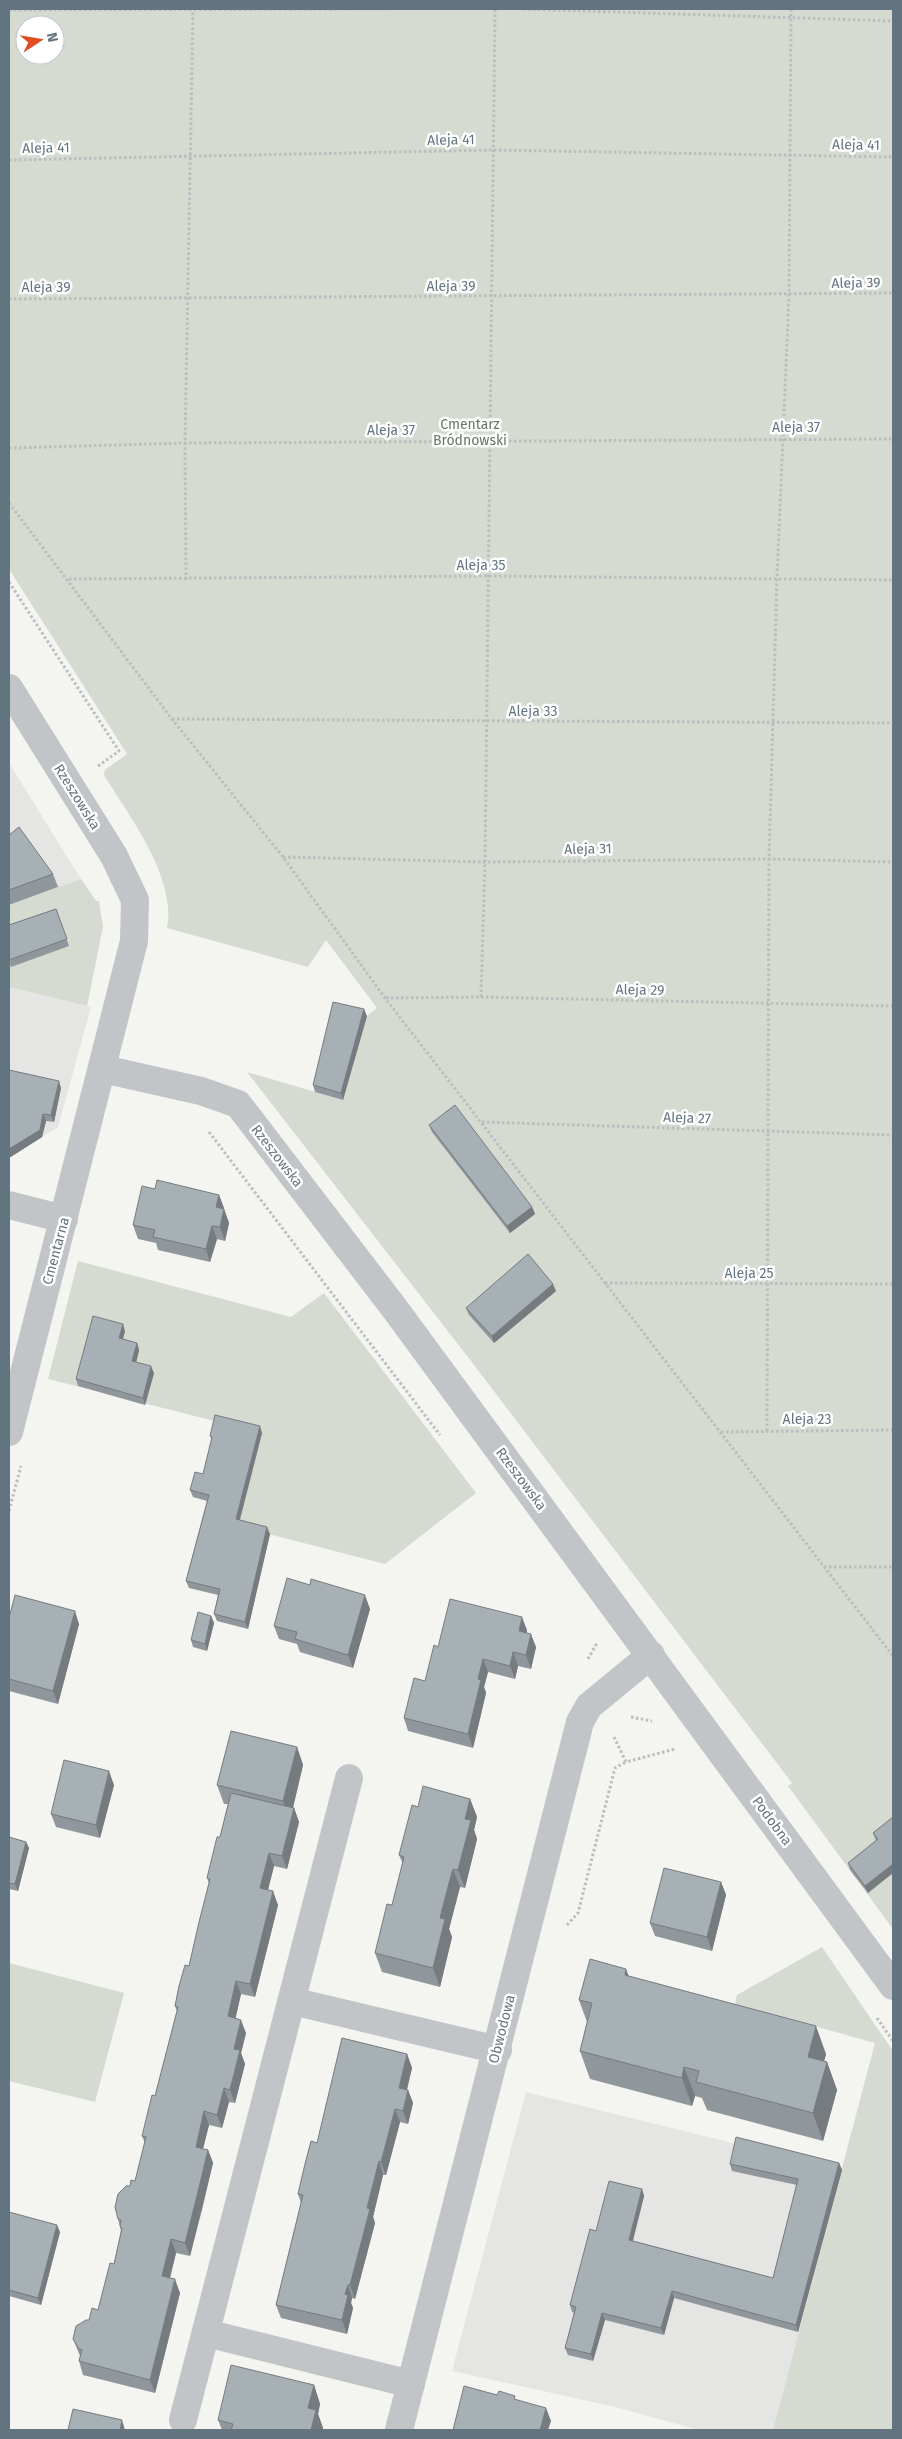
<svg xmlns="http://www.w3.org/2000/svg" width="902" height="2439" viewBox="0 0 902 2439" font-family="'Fira Sans',sans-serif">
	<rect width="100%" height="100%" fill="#f4f4f0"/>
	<g fill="#e5e6e4">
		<path d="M9,763l72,116 -72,26z"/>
		<path d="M9,987l82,20 -33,120 -49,31z"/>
		<path d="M526,2092l316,78 -69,260h-74l-84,-23 -163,-36z"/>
	</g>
	<g fill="#d5dbd1" fill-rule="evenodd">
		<path d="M9,9h884v1920l-105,-143 4,-3 -321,-422 -224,-289 96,28 24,-84 10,-8 -51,-68 -18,27 -141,-39c10,-50 -38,-112 -63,-153l1,-5 22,-16 -118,-185zM25,25h30v30h-30z"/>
		<path d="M81,879l15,22h3l4,26 -16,79 -78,-19v-82z"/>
		<path d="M78,1261l213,56 33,-24 152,200 -91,71 -147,-38 24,-93 -214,-54z"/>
		<path d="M822,1947l71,104v379h-120l102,-387 -140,-39 2,-9z"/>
		<path d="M9,1963l115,30 -29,109 -86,-21z"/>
	</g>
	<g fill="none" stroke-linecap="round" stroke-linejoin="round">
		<g stroke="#bbbdbf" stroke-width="3" stroke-dasharray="2.5 2.5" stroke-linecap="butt">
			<path d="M523,9l370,12"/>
			<path d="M9,10l377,-1"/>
			<path d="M9,160l484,-10 400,7"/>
			<path d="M9,299l884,-6"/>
			<path d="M9,448l176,-5 708,-4"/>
			<path d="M9,503l163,216 111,138 102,141 508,658"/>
			<path d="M69,579l419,-3 405,4"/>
			<path d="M186,580l-1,-137 8,-434"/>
			<path d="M9,582l110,169 -21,15"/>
			<path d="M172,719l721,4"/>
			<path d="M283,857l202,5 284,-3 124,3"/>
			<path d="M481,997l4,-135 10,-853"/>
			<path d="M386,998l95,-1 412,9"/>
			<path d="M482,1122l411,13"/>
			<path d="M209,1132l231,303"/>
			<path d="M605,1283l288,1"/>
			<path d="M767,1431l2,-572 8,-281 12,-283 2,-286"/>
			<path d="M721,1432l172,-2"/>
			<path d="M9,1511l12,-45"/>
			<path d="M824,1567h69"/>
			<path d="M588,1659l9,-16"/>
			<path d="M631,1717l21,4"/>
			<path d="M614,1737l12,25 49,-13"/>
			<path d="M567,1925l11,-12 37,-145 11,-6"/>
			<path d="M877,2018l16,23"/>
		</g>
		<g stroke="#c1c5c8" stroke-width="28">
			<path d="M9,688l105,168 21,44 -1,41 -125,491"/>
			<path d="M103,1069l98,22 37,13 157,205 498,677"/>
			<path d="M9,1205l55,14"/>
			<path d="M292,2001l206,49"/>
			<path d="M206,2333l205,51"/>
			<path d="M183,2420l166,-642"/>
			<path d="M399,2430l181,-708 9,-16 62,-51"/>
		</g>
	</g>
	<g fill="#90979c">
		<path d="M9,835l44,39 5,13 -49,18z"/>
		<path d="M56,909l13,37 -58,21 -2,-6v-36z"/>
		<path d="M367,1016l-24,84 -28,-8 -2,-7z"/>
		<path d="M61,1088l-7,34 -8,-1 -4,16 -33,21z"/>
		<path d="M429,1125l103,82 3,7 -25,19 -78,-101z"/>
		<path d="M155,1189l64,6 10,28 -4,18 -8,-2 -7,23 -52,-12 -2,-7 -18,-4 -5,-14z"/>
		<path d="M556,1291l-62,52 -25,-28 -3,-7z"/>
		<path d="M125,1331l-2,8 14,4 2,7 -3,12 18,11 -9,32 -67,-19 -2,-7z"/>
		<path d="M262,1433l-22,87 30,14 -22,95 -31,-8 -3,-7 4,-19 -29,-7 -3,-7 21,-80 -14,-4 -3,-7 13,-16 9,-34 -2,-4z"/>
		<path d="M370,1609l-17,59 -53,-16 -3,-8 -18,-5 -5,-13z"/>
		<path d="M211,1616l3,7 -7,28 -14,-4 -2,-7z"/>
		<path d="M9,1618l70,6 -21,80 -49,-13z"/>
		<path d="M527,1630v3l9,14 -5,22 -13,-3 -3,13 -27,-7 -4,15 2,6 -13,55 -65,-17 -4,-13 21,-37z"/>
		<path d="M297,1747l6,18 -10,43h1l5,14 -12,47 -13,-3 -6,24 10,15 -23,92 -14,-3 -6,25 11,14 -5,20 4,11 -10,39 -6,-1 -7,26 -13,-3 -6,24 5,1 5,13 -11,47 -12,46 -14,-3 -6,25 10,15 -25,100 -72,-18 -4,-14 1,-5 -7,-17 25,-29 16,-46 7,-33 -3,-12 12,-33 5,-5 10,-38 -3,-7 13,-40 22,-85 -2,-5 14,-40 20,-83 -2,-5 13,-41 8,-33h-4l-7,-19z"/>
		<path d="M114,1785l-14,53 -44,-11 -5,-13z"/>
		<path d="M470,1799l7,18 -3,13 3,9 -12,49 -5,-1 -5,19 -6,23 3,8 -12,50 -58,-15 -7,-19 17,-48 11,-41 -4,-9 19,-48z"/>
		<path d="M893,1817l-25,76 -18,-23 -2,-7 28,-22 -3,-8z"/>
		<path d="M9,1837l17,5 3,6 -11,43 -9,-2z"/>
		<path d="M721,1882l5,13 -14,56 -57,-15 -5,-13z"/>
		<path d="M629,1976l197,78 -2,7 3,1 10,28 -14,51 -116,-31 -5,-12 -7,-2 -3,10 -102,-27 -10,-28 7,-29 -8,-22z"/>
		<path d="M407,2054l5,14 -5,22h1l5,13 -5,21 -8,-2 -14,53h-3l-10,42 2,6 -20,76 -3,-1 -1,5 2,5 -6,26 -66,-16 -5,-13 25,-102 -3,-9 19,-51z"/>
		<path d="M839,2163l3,7 -44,162 -124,-34 -10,37 -59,-15 -12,41 -25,-6 -3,-7 9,-35 -2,-1 -2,-7 26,-74 46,-42 2,7 -11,45 140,37 24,-93 -65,-14 -2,-7z"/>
		<path d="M9,2212l51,20 -19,73 -32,-9z"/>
		<path d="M314,2385l6,19 -2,10 5,14 -1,2h-100l-4,-10z"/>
	</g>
	<g fill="#757b7f">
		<path d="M364,1009l3,7 -24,84 -2,-7z"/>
		<path d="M59,1081l2,7 -7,34 -3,-7z"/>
		<path d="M43,1114l3,7 -4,16 -33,21v-9z"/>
		<path d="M219,1195l5,13 -4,13 -4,-14z"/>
		<path d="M532,1207l3,7 -25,19 -3,-7z"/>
		<path d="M224,1209l5,14 -4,18 -5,-14z"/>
		<path d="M212,1226l5,13 -7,23 -4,-13z"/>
		<path d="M553,1284l3,7 -62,52 -2,-7z"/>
		<path d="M123,1324l2,7 -4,14 -2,-7z"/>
		<path d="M137,1343l2,7 -4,18 -3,-7z"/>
		<path d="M151,1366l3,7 -9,32 -2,-7z"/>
		<path d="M260,1426l2,7 -24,93 -2,-7z"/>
		<path d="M267,1527l3,7 -22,95 -3,-7z"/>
		<path d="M365,1595l5,14 -17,59 -5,-13z"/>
		<path d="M75,1611l4,13 -21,80 -5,-13z"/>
		<path d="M211,1616l3,7 -7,28 -2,-7z"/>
		<path d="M522,1617l5,13 -3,14 -5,-13z"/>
		<path d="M531,1634l5,13 -5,22 -5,-14z"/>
		<path d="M513,1652l5,14 -3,13 -5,-13z"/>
		<path d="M483,1659l5,13 -4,15 2,6 -13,55 -5,-14 10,-55z"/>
		<path d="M297,1747l6,18 -13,55 -7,-19z"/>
		<path d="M109,1771l5,14 -14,53 -4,-13z"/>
		<path d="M470,1799l7,18 -3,13 3,9 -12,49 -7,-18 7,-51z"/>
		<path d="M294,1808l5,14 -12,47 -5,-13z"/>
		<path d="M26,1842l3,6 -11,43 -3,-7z"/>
		<path d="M269,1853l5,13 -9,35 -5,-13z"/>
		<path d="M893,1864v9l-25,20 -3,-7z"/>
		<path d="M453,1869l7,18 -11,42 3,8 -12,50 -7,-19 7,-50z"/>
		<path d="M721,1882l5,13 -14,56 -5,-14z"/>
		<path d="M273,1891l5,14 -23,92 -5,-13z"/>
		<path d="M626,1969l11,28 -12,-22z"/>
		<path d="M236,1981l5,13 -8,36 -5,-14z"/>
		<path d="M241,2020l5,13 -5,20 4,11 -10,39 -5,-13 4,-41z"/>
		<path d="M816,2026l10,28 -8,31 -10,-28z"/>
		<path d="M407,2054l5,14 -8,33 -5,-13z"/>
		<path d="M827,2062l10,28 -14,51 -10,-28z"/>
		<path d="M684,2067l11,29 -3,10 -10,-28z"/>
		<path d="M224,2088l5,14 -7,26 -5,-13z"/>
		<path d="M408,2090l5,13 -5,21 -5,-13z"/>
		<path d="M395,2109l5,13 -14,53 -5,-13z"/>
		<path d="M204,2111l5,14 -9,35 -4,-13z"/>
		<path d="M208,2150l5,13 -23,93 -5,-13z"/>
		<path d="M379,2161l4,14 -10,42 2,6 -20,76 -5,-14 17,-77z"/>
		<path d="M839,2163l3,7 -44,162 -2,-7z"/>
		<path d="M642,2189l2,7 -13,51 -2,-7z"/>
		<path d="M57,2225l3,7 -19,73 -3,-7z"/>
		<path d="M171,2239l5,14 -9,36 -5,-13z"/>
		<path d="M175,2279l5,14 -25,100 -5,-13z"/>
		<path d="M348,2285l4,13 -1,5 2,5 -6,26 -5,-14 3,-26z"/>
		<path d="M672,2291l2,7 -10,37 -3,-7z"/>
		<path d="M602,2313l3,7 -12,41 -2,-7z"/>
		<path d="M314,2385l6,19 -2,10 5,14 -1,2h-11l-3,-22z"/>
		<path d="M546,2408l5,13 -3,9h-8z"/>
		<path d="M122,2420l3,10h-5z"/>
	</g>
	<g fill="#a7b0b5" stroke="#757b7f">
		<path d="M19,827l34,47 -44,16v-55z"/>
		<path d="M56,909l11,30 -58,21v-35z"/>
		<path d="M333,1002l31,7 -23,84 -28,-8z"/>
		<path d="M9,1070l50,11 -8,34 -8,-1 -3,16 -31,19z"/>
		<path d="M455,1105l77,102 -25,19 -78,-101z"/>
		<path d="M157,1180l62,15 -3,12 8,2 -4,18 -8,-1 -6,23 -53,-12 2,-7 -22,-5 9,-39 13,3z"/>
		<path d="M528,1254l25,30 -61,52 -26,-28z"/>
		<path d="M93,1316l30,8 -4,14 18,5 -5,18 19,5 -8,32 -67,-19z"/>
		<path d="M215,1415l45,11 -24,93 31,8 -22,95 -31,-8 6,-25 -34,-8 23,-86 -19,-5 5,-18 8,2 9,-37 -2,-1z"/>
		<path d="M287,1578l23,7 1,-6 54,16 -17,60 -53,-16 2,-7 -23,-6z"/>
		<path d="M15,1595l60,16 -22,80 -44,-12v-61z"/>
		<path d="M450,1599l72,18 -3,14 12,3 -5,21 -13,-3 -3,14 -27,-7 -5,20 3,1 -13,54 -64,-16 10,-40 11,3 9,-36 4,2z"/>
		<path d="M198,1612l13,4 -6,28 -14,-4z"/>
		<path d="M231,1731l66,16 -14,54 -66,-16z"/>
		<path d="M64,1760l45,11 -13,54 -45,-11z"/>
		<path d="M423,1786l47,13 -5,20 6,1 -13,50 -5,-1 -5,18 -8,31 5,1 -12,49 -58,-15 12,-49 5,1 12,-48 -5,-2 13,-50 6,2z"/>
		<path d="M231,1793l63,15 -12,48 -13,-3 -9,35 13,3 -23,93 -14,-3 -8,35 13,4 -7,29 6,1 -10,40 -6,-2 -7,27 -13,-4 -8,36 12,3 -11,46 -12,47 -14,-4 -9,37 13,3 -25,101 -71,-19 3,-11 -3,-1 -6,-10 3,-13 10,-6h3l3,-12 6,2 12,-47 4,1 8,-36 -2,-2 1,-6 -3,-1 -3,-12 3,-13 8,-8h4l1,-6 4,1 11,-44 -4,-1 10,-41 3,1 23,-89 -3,-1 4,-20 6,-21 4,1 10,-44 11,-43 -3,-1 10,-41h3z"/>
		<path d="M893,1817v47l-28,22 -17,-23 30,-24 -5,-6z"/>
		<path d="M9,1837l17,5 -11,42 -6,-1z"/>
		<path d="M664,1868l57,14 -14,55 -57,-14z"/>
		<path d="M590,1959l36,10 -1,6 191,51 -8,31 19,5 -14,51 -117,-31 3,-11 -15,-4 -2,11 -102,-27 12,-48 -13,-3z"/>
		<path d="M342,2038l65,16 -8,34 9,2 -5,21 -8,-2 -14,53 -2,-1 -12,47 3,1 -20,76h-2l-3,9 3,1 -6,25 -66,-15 27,-110 -5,-1 6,-26 7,-27 6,2z"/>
		<path d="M736,2137l103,26 -43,162 -124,-34 -11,37 -59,-15 -11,41 -26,-6 11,-41 -6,-2 20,-76 6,2 13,-50 33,8 -13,51 144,38 25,-99 -68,-15z"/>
		<path d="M9,2212l48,13 -19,73 -29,-8z"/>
		<path d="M231,2365l83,20 -6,23 8,2 -5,20h-80l2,-6 -15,-4z"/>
		<path d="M464,2386l33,9 2,-4 16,5 -1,3 32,9 -6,22h-87z"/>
		<path d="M73,2409l49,11 -2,10h-52z"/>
	</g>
	<g text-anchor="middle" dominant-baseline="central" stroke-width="5" stroke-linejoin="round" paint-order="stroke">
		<g font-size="14" fill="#637481" stroke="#fff">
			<text transform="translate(451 140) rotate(-1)">Aleja 41</text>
			<text transform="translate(856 145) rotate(1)">Aleja 41</text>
			<text transform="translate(46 148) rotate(-1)">Aleja 41</text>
			<text transform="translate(856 283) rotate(-1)">Aleja 39</text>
			<text x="451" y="286">Aleja 39</text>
			<text x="46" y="287">Aleja 39</text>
			<text x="796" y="427">Aleja 37</text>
			<text x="391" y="430">Aleja 37</text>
			<text x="481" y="565">Aleja 35</text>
			<text x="533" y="711">Aleja 33</text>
			<text transform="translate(77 797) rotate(58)">Rzeszowska</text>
			<text transform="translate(588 849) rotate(-1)">Aleja 31</text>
			<text transform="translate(640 990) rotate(1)">Aleja 29</text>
			<text transform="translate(687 1118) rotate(2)">Aleja 27</text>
			<text transform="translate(277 1156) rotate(52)">Rzeszowska</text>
			<text transform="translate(56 1251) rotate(-75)">Cmentarna</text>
			<text x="749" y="1273">Aleja 25</text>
			<text x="807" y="1419">Aleja 23</text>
			<text transform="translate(521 1479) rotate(53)">Rzeszowska</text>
			<text transform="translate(772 1821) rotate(54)">Podobna</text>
			<text transform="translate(502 2029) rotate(-76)">Obwodowa</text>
		</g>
		<g font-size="14" fill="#677862" stroke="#fff">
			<text x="470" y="424">Cmentarz<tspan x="470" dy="16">Bródnowski</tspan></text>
		</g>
	</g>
	<rect width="902" height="2439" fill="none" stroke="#637481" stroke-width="20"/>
	<g transform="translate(40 40) rotate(78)"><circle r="24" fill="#ffffff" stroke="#c1c7cd"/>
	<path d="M0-4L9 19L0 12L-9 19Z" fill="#e14c24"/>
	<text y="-8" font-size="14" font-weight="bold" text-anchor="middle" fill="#637481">N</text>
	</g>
</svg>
